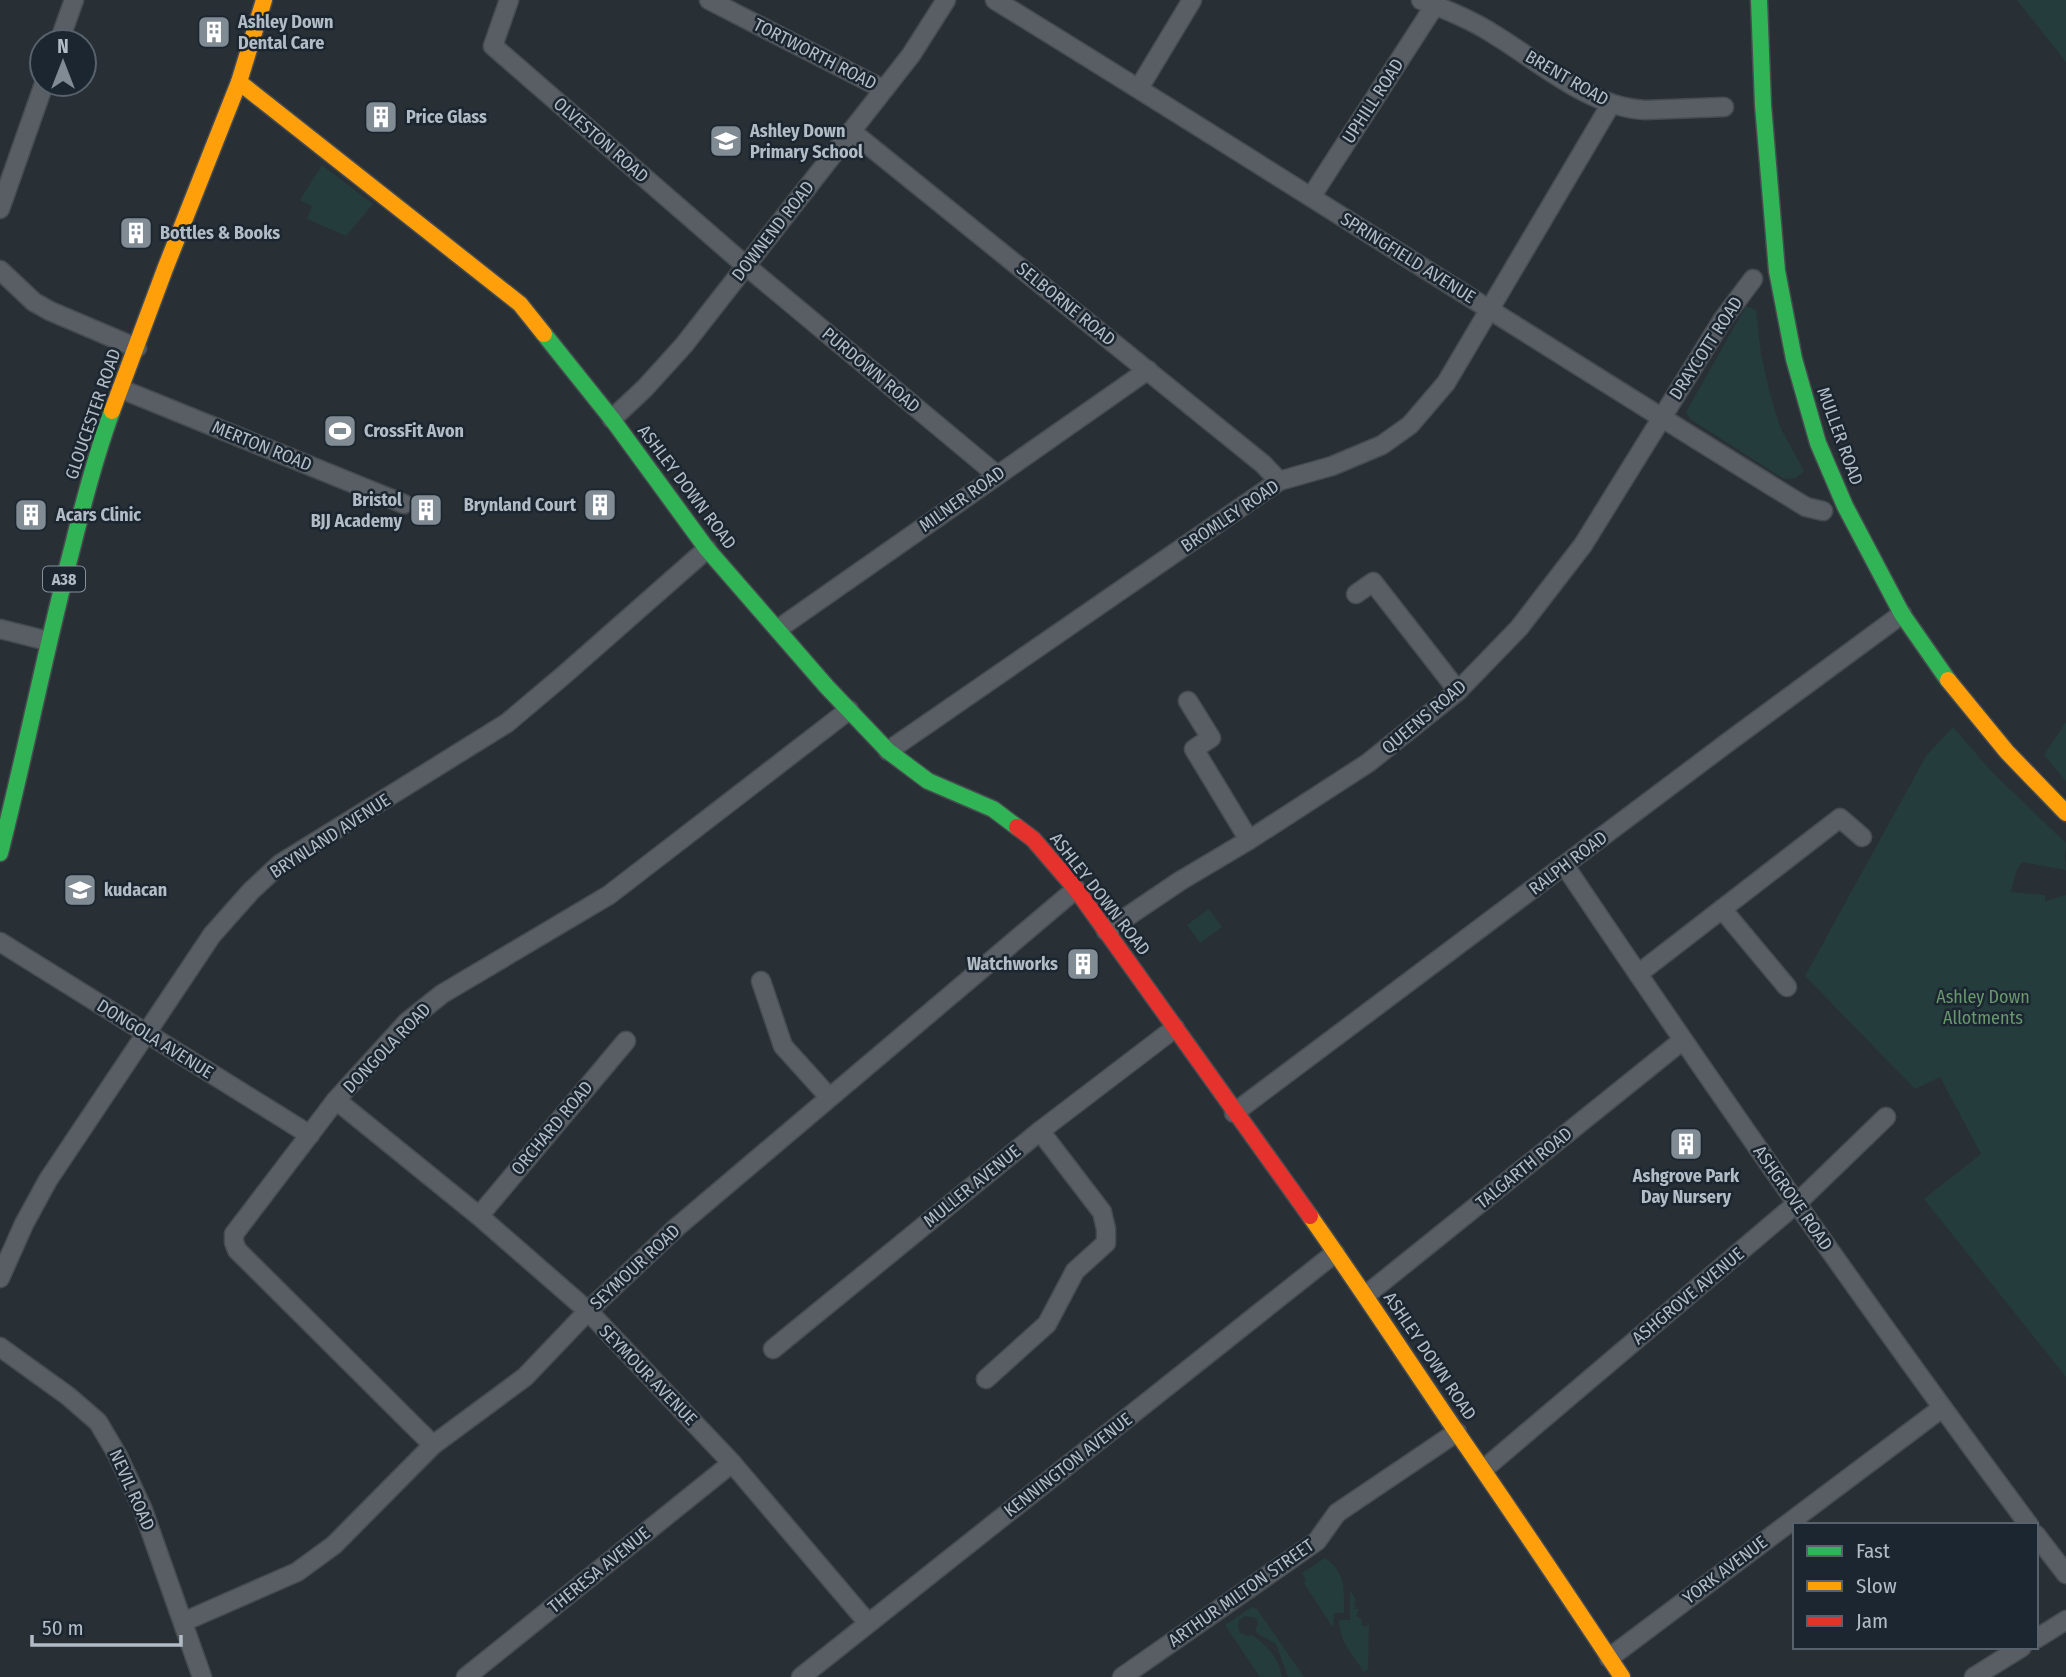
<svg xmlns="http://www.w3.org/2000/svg" width="2066" height="1677" viewBox="0 0 2066 1677" font-family="'Fira Sans Condensed',sans-serif">
	<rect width="100%" height="100%" fill="#282f35"/>
	<g fill="#253c3c">
		<path d="M2017,0h49v62z"/>
		<path d="M322,165l51,39 -27,32 -39,-17 5,-13 -12,-6z"/>
		<path d="M1746,306l10,4 5,44 9,40 10,33 24,44 -8,7 -12,1 -94,-60 -4,-7z"/>
		<path d="M2066,722v59l-22,-26z"/>
		<path d="M1953,727l39,45 74,71 -1,13 1,14 -44,-8 -6,10 -5,20 34,3v6l21,-6v482l-142,-178 57,-45 -41,-77 -25,12 -110,-113 121,-220z"/>
		<path d="M1209,909l13,18 -22,16 -13,-18z"/>
		<path d="M1325,1558c21,14 19,31 19,55h-10l-1,15 -29,-45 2,-4 -4,-6z"/>
		<path d="M1350,1590l6,10 -2,4 1,5h4l-3,7 6,4 -1,5 4,2 4,-3 -1,45 -4,3c-11,-17 -25,-31 -25,-52h11z"/>
		<path d="M1252,1607l5,2 47,68h-16l-12,-33 -18,-10 -3,-4 3,-6 -2,-6 -11,-2 -6,4 -1,7 2,6 8,3 4,-1c15,10 27,23 30,42h-22l-35,-52z"/>
	</g>
	<g fill="none" stroke-linecap="round" stroke-linejoin="round">
		<defs>
			<g id="street">
				<path d="M509,0l-16,46 252,219 252,210"/>
				<path d="M709,0l174,89"/>
				<path d="M995,0c272,167 539,340 811,507l17,4"/>
				<path d="M1421,0c26,10 51,20 74,35 46,28 94,72 150,75l79,-3"/>
				<path d="M59,42l15,-42"/>
				<path d="M1139,88l53,-88"/>
				<path d="M851,131l412,333 16,17"/>
				<path d="M1311,197l124,-192"/>
				<path d="M0,209l44,-125"/>
				<path d="M0,270l34,32 16,9 87,37"/>
				<path d="M121,389l283,115"/>
				<path d="M612,419l33,-31 39,-43 227,-290 35,-55"/>
				<path d="M1356,594l17,-12 85,109"/>
				<path d="M0,629l48,12"/>
				<path d="M778,629l370,-259"/>
				<path d="M1188,701l23,37 -17,11 55,91"/>
				<path d="M888,751l391,-270 53,-15 50,-21 28,-20 36,-42 165,-279"/>
				<path d="M1565,866c150,223 303,443 464,659"/>
				<path d="M1722,909l65,78"/>
				<path d="M1106,931l74,-50 69,-41 119,-77 90,-72 61,-63 64,-83 140,-226 30,-40"/>
				<path d="M0,942l310,193"/>
				<path d="M1638,974l202,-156 22,19"/>
				<path d="M761,981l22,65 46,51"/>
				<path d="M336,1100l143,116 109,95 144,152 136,160"/>
				<path d="M1234,1113l497,-373 171,-126"/>
				<path d="M479,1216l147,-175"/>
				<path d="M0,1278l24,-54 24,-44 164,-245 39,-44 29,-27 227,-141 58,-49 142,-125"/>
				<path d="M1366,1295l317,-255"/>
				<path d="M0,1347l68,49 30,26 20,34 25,54 59,167"/>
				<path d="M773,1349l267,-218 135,-103"/>
				<path d="M986,1379l61,-55 28,-53 31,-28v-14l-4,-17 -62,-81"/>
				<path d="M433,1445l-196,-195 -3,-8v-8l102,-134 71,-78 35,-28 167,-99 240,-185"/>
				<path d="M1484,1469l312,-265 90,-87"/>
				<path d="M2036,1535l30,39"/>
				<path d="M183,1622l114,-50 37,-27 99,-100 92,-68 63,-66 89,-84 399,-338"/>
				<path d="M2036,1639l30,-19"/>
				<path d="M1609,1658l333,-250"/>
				<path d="M466,1677l266,-214"/>
				<path d="M801,1677l534,-424"/>
				<path d="M1122,1677l195,-136 20,-28 120,-81"/>
				<path d="M1974,1677l48,-30"/>
			</g>
			<g id="fast">
				<path d="M1759,0l4,105 14,166 17,88 24,84 27,63 57,108 46,66"/>
				<path d="M544,334l68,85 95,130 120,138 61,64 40,30 65,28 24,18"/>
				<path d="M0,853c26,-102 46,-206 73,-308 11,-45 23,-90 39,-134"/>
			</g>
			<g id="slow">
				<path d="M239,82l281,222 24,30"/>
				<path d="M112,411l53,-142 74,-187 25,-82"/>
				<path d="M1948,680l59,72 59,61"/>
				<path d="M1310,1216c50,71 97,143 146,215 56,81 111,163 166,246"/>
			</g>
			<path id="jam" d="M1017,827l16,12 43,50 234,327"/>
		</defs>
		<use href="#street" stroke="#464b50" stroke-width="21"/>
		<use href="#fast" stroke="#464b50" stroke-width="19"/>
		<use href="#slow" stroke="#464b50" stroke-width="19"/>
		<use href="#jam" stroke="#464b50" stroke-width="19"/>
		<use href="#street" stroke="#585e63" stroke-width="18"/>
		<use href="#fast" stroke="#30b455" stroke-width="16"/>
		<use href="#slow" stroke="#ff9f0a" stroke-width="16"/>
		<use href="#jam" stroke="#e5322d" stroke-width="16"/>
	</g>
	<defs>
		<symbol id="building-square" viewBox="-11 -11 22 22"><rect x="-9" y="-9" width="18" height="18" rx="4" fill="#818b94" stroke="#1b2630"/><path d="M-4-6H4V6H1V3H-1V6H-4ZM-2.5-4.3h1.7v1.8h-1.7ZM.8-4.3h1.7v1.8H.8ZM-2.5-1h1.7V.8h-1.7ZM.8-1h1.7V.8H.8Z" fill="#fff"/></symbol>
		<symbol id="school-square" viewBox="-11 -11 22 22"><rect x="-9" y="-9" width="18" height="18" rx="4" fill="#818b94" stroke="#1b2630"/><path d="M0-5L7-2L0 1L-7-2ZM-4 1L0 2.5L4 1V4Q0 6-4 4Z" fill="#fff"/></symbol>
		<symbol id="stadium-square" viewBox="-11 -11 22 22"><rect x="-9" y="-9" width="18" height="18" rx="4" fill="#818b94" stroke="#1b2630"/><path d="M0-5a6.5 5 0 1 0 0 10a6.5 5 0 1 0 0-10ZM-3.5-1.8h7v3.6h-7Z" fill="#fff"/></symbol>
	</defs>
	<g fill-rule="evenodd">
		<use href="#building-square" x="195" y="13" width="38" height="38"/>
		<use href="#building-square" x="362" y="98" width="38" height="38"/>
		<use href="#school-square" x="707" y="122" width="38" height="38"/>
		<use href="#building-square" x="117" y="214" width="38" height="38"/>
		<use href="#stadium-square" x="321" y="412" width="38" height="38"/>
		<use href="#building-square" x="581" y="486" width="38" height="38"/>
		<use href="#building-square" x="407" y="491" width="38" height="38"/>
		<use href="#building-square" x="12" y="496" width="38" height="38"/>
		<use href="#school-square" x="61" y="871" width="38" height="38"/>
		<use href="#building-square" x="1064" y="945" width="38" height="38"/>
		<use href="#building-square" x="1667" y="1125" width="38" height="38"/>
	</g>
	<g text-anchor="middle" dominant-baseline="central" stroke-width="5" stroke-linejoin="round" paint-order="stroke">
		<rect fill="#1b2630" stroke="#848f9a" stroke-width="2" x="43" y="566.5" width="42" height="25" rx="5"/>
		<g font-size="16" font-weight="bold" fill="#b1bcc7">
			<text x="64" y="579">A38</text>
		</g>
		<g font-size="18" font-weight="bold" fill="#b1bcc7" stroke="#1b2630" text-anchor="start">
			<text x="238" y="22">Ashley Down<tspan x="238" dy="21">Dental Care</tspan></text>
			<text x="406" y="117">Price Glass</text>
			<text x="750" y="131">Ashley Down<tspan x="750" dy="21">Primary School</tspan></text>
			<text x="160" y="233">Bottles &amp; Books</text>
			<text x="364" y="431">CrossFit Avon</text>
			<text x="402" y="500" text-anchor="end">Bristol<tspan x="402" dy="21">BJJ Academy</tspan></text>
			<text x="576" y="505" text-anchor="end">Brynland Court</text>
			<text x="56" y="515">Acars Clinic</text>
			<text x="104" y="890">kudacan</text>
			<text x="1058" y="964" text-anchor="end">Watchworks</text>
			<text x="1686" y="1176" text-anchor="middle">Ashgrove Park<tspan x="1686" dy="21">Day Nursery</tspan></text>
		</g>
		<g font-size="18" fill="#b1bcc7" stroke="#1b2630">
			<text transform="translate(815 54) rotate(27)">TORTWORTH ROAD</text>
			<text transform="translate(1567 78) rotate(30)">BRENT ROAD</text>
			<text transform="translate(1373 101) rotate(-57)">UPHILL ROAD</text>
			<text transform="translate(601 140) rotate(41)">OLVESTON ROAD</text>
			<text transform="translate(773 231) rotate(-52)">DOWNEND ROAD</text>
			<text transform="translate(1408 258) rotate(32)">SPRINGFIELD AVENUE</text>
			<text transform="translate(1066 304) rotate(39)">SELBORNE ROAD</text>
			<text transform="translate(1706 348) rotate(-57)">DRAYCOTT ROAD</text>
			<text transform="translate(871 370) rotate(40)">PURDOWN ROAD</text>
			<text transform="translate(93 414) rotate(-71)">GLOUCESTER ROAD</text>
			<text transform="translate(1840 436) rotate(70)">MULLER ROAD</text>
			<text transform="translate(262 446) rotate(22)">MERTON ROAD</text>
			<text transform="translate(687 487) rotate(53)">ASHLEY DOWN ROAD</text>
			<text transform="translate(962 499) rotate(-35)">MILNER ROAD</text>
			<text transform="translate(1230 516) rotate(-34)">BROMLEY ROAD</text>
			<text transform="translate(1424 717) rotate(-40)">QUEENS ROAD</text>
			<text transform="translate(330 836) rotate(-33)">BRYNLAND AVENUE</text>
			<text transform="translate(1568 863) rotate(-37)">RALPH ROAD</text>
			<text transform="translate(1100 894) rotate(52)">ASHLEY DOWN ROAD</text>
			<text transform="translate(155 1039) rotate(32)">DONGOLA AVENUE</text>
			<text transform="translate(387 1048) rotate(-46)">DONGOLA ROAD</text>
			<text transform="translate(552 1128) rotate(-50)">ORCHARD ROAD</text>
			<text transform="translate(1524 1168) rotate(-39)">TALGARTH ROAD</text>
			<text transform="translate(972 1186) rotate(-39)">MULLER AVENUE</text>
			<text transform="translate(1793 1198) rotate(55)">ASHGROVE ROAD</text>
			<text transform="translate(635 1267) rotate(-43)">SEYMOUR ROAD</text>
			<text transform="translate(1688 1296) rotate(-40)">ASHGROVE AVENUE</text>
			<text transform="translate(1430 1356) rotate(56)">ASHLEY DOWN ROAD</text>
			<text transform="translate(648 1375) rotate(46)">SEYMOUR AVENUE</text>
			<text transform="translate(1068 1465) rotate(-38)">KENNINGTON AVENUE</text>
			<text transform="translate(132 1490) rotate(66)">NEVIL ROAD</text>
			<text transform="translate(599 1570) rotate(-39)">THERESA AVENUE</text>
			<text transform="translate(1725 1570) rotate(-37)">YORK AVENUE</text>
			<text transform="translate(1241 1593) rotate(-35)">ARTHUR MILTON STREET</text>
		</g>
		<g font-size="18" fill="#68986d" stroke="#1b2630">
			<text x="1983" y="997">Ashley Down<tspan x="1983" dy="21">Allotments</tspan></text>
		</g>
	</g>
	<rect x="1793" y="1523" width="245" height="126" fill="#1b2630" stroke="#57626c" stroke-width="2"/>
	<rect x="1807" y="1546" width="35" height="10" fill="#30b455" stroke="#57626c" stroke-width="2"/>
	<text x="1856" y="1558" font-size="21" fill="#b1bcc7">Fast</text>
	<rect x="1807" y="1581" width="35" height="10" fill="#ff9f0a" stroke="#57626c" stroke-width="2"/>
	<text x="1856" y="1593" font-size="21" fill="#b1bcc7">Slow</text>
	<rect x="1807" y="1616" width="35" height="10" fill="#e5322d" stroke="#57626c" stroke-width="2"/>
	<text x="1856" y="1628" font-size="21" fill="#b1bcc7">Jam</text>
	<g transform="translate(63 63)"><circle r="33" fill="#1b2630" stroke="#57626c" stroke-width="2"/>
	<path d="M0-5L12 26L0 18L-12 26Z" fill="#818b94"/>
	<text y="-10" font-size="19" font-weight="bold" text-anchor="middle" fill="#b1bcc7">N</text>
	</g>
	<path d="M32 1635v10h149v-10" fill="none" stroke="#b1bcc7" stroke-width="3.5"/>
	<text x="42" y="1635" font-size="21" fill="#b1bcc7" stroke="#1b2630" stroke-width="5" paint-order="stroke">50 m</text>
</svg>
